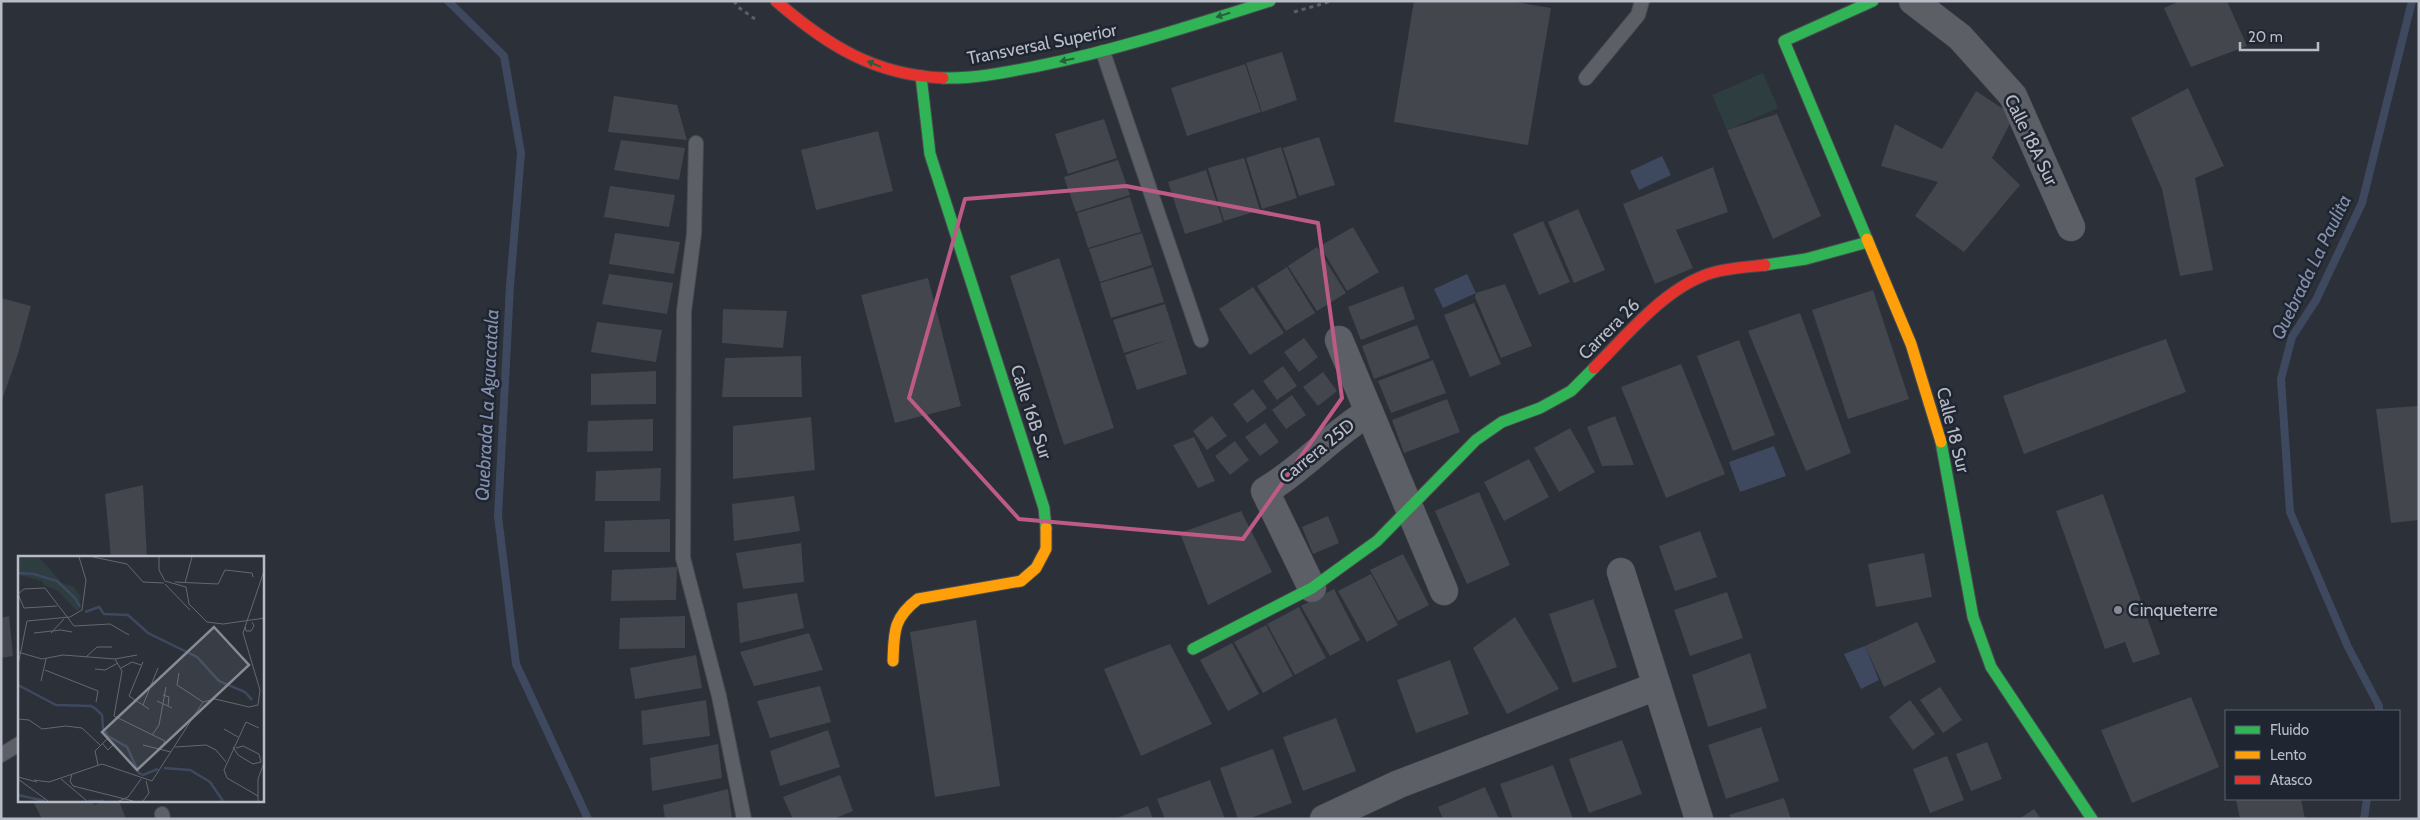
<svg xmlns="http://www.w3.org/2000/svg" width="2420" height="820" viewBox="0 0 2420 820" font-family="Cabin,sans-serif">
	<rect width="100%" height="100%" fill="#2c3038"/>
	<path fill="#2e3d40" d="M1763,73l15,35 -51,22 -15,-35z"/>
	<g fill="#3e495f">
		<path d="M1662,156l9,19 -32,15 -9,-19z"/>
		<path d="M1467,274l9,19 -33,15 -9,-19z"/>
		<path d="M1774,446l12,30 -46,16 -11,-30z"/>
		<path d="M1865,646l14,34 -18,9 -17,-35z"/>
	</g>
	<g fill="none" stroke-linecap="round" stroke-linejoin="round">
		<g stroke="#3e495f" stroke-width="8">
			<path d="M448,1l56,55 17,97 -11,133 -12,230 18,148 72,155"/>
			<path d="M2379,711v-5l-31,-59 -58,-135 -9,-133 11,-42 24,-37 46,-97 50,-202"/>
			<path d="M2364,819l3,-20"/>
		</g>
	</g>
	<g fill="#43464c">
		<path d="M1414,1h96l41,7 -23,137 -134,-23z"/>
		<path d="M2180,1h47l20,45 -56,21 -27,-59z"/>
		<path d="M1282,52l15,48 -35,12 -16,-49z"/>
		<path d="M1245,64l16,48 -74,24 -16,-48z"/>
		<path d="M2188,88l36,78 -29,12 18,92 -33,6 -18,-87 -31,-71z"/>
		<path d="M1976,91l38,25 -22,42 28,27 -56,67 -49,-36 23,-34 -57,-16 14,-42 47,25z"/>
		<path d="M614,96l63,9 10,35 -79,-8z"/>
		<path d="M1777,114l44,102 -48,23 -46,-109z"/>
		<path d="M1104,119l13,39 -49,16 -13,-40z"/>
		<path d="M878,131l15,60 -77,19 -15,-60z"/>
		<path d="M1319,137l16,48 -36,11 -16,-48z"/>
		<path d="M621,140l64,8 -6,32 -65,-10z"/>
		<path d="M1281,147l16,51 -35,11 -16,-51z"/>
		<path d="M1244,158l16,52 -36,11 -16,-53z"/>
		<path d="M1118,160l12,35 -54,17 -12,-35z"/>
		<path d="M1713,167l15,45 -52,18 17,38 -38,16 -32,-80z"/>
		<path d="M1206,170l17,52 -38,12 -17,-52z"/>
		<path d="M610,186l65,9 -6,32 -65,-10z"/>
		<path d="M1130,197l11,35 -53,16 -11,-35z"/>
		<path d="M1578,209l27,61 -31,13 -26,-61z"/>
		<path d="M1543,221l27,61 -31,13 -26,-61z"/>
		<path d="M1353,227l26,45 -32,19 -27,-45z"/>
		<path d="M615,233l65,9 -6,32 -65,-10z"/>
		<path d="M1142,233l10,32 -52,17 -11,-33z"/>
		<path d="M1317,247l29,46 -29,18 -29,-45z"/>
		<path d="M1059,258l55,170 -50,17 -54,-169z"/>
		<path d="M1153,267l11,35 -53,16 -11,-35z"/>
		<path d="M1287,267l28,46 -29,18 -29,-45z"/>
		<path d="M609,274l64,9 -6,31 -65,-10z"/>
		<path d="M928,278l33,128 -66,17 -34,-128z"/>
		<path d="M1505,284l27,62 -31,12 -26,-61 1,-4z"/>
		<path d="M1403,286l12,33 -54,21 -13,-33z"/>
		<path d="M1253,287l31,46 -34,22 -31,-46z"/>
		<path d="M1873,290l36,109 -61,20 -36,-109z"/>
		<path d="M1,298l30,8 -13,48 -16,46z"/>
		<path d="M1474,303l27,61 -31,13 -26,-62z"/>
		<path d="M1165,304l22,70 -50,16 -12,-35 42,-15 -43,13 -11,-33z"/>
		<path d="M723,309l64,2 -4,37 -61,-5z"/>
		<path d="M1800,313l51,140 -45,18 -58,-140z"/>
		<path d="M597,322l65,8 -6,32 -65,-10z"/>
		<path d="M1417,325l13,33 -56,21 -12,-33z"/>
		<path d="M1304,338l14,19 -19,15 -15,-20z"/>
		<path d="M2166,339l20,53 -162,62 -21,-58z"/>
		<path d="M1739,340l36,95 -42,16 -36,-95z"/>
		<path d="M801,356l1,41h-80l3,-39z"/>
		<path d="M1433,360l13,33 -55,20 -13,-32z"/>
		<path d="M1681,364l44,110 -59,24 -45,-111z"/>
		<path d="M1283,366l14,20 -20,14 -14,-19z"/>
		<path d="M656,371v33l-65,1v-31z"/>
		<path d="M1323,372l14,19 -19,15 -15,-19z"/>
		<path d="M1253,389l14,19 -20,15 -14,-19z"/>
		<path d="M1292,395l14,20 -20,14 -14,-19z"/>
		<path d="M1447,399l13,33 -56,21 -12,-33z"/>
		<path d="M2419,406v114l-28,3 -15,-114z"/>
		<path d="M1212,416l15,20 -20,14 -14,-19z"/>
		<path d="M1615,416l19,49 -32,1 -15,-39z"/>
		<path d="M811,417l4,53 -82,9v-53z"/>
		<path d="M653,419v32l-66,1 1,-31z"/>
		<path d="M1265,423l14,19 -19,14 -15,-19z"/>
		<path d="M1570,428l25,44 -36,20 -25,-44z"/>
		<path d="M1194,437l21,44 -17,7 -25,-43z"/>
		<path d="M1235,441l14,19 -19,15 -15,-19z"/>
		<path d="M1529,459l20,38 -45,24 -20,-39z"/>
		<path d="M661,468l-1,33h-65l1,-30z"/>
		<path d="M143,485l4,73h-36l-6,-64z"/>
		<path d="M1479,492l31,73 -43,19 -32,-73z"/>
		<path d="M2103,494l57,160 -27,9 -8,-21 -20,7 -49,-138z"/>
		<path d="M794,496l6,35 -66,10 -2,-37z"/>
		<path d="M1241,511l31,61 -64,33 -28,-72z"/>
		<path d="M1328,516l11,27 -26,11 -11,-27z"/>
		<path d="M670,519v33h-66l1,-31z"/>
		<path d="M1700,531l17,46 -42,14 -16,-45z"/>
		<path d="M801,543l3,39 -61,7 -7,-36z"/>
		<path d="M1924,553l8,44 -56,10 -8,-43z"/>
		<path d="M1403,554l26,51 -31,16 -28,-51z"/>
		<path d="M677,567l-1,33 -65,1 1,-31z"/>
		<path d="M1371,574l27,51 -31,17 -29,-51z"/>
		<path d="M1334,589l26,51 -30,16 -29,-50z"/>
		<path d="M1727,592l16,46 -53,18 -16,-46z"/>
		<path d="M797,593l7,35 -64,15 -3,-40z"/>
		<path d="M1593,599l24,68 -44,16 -24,-69z"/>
		<path d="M1299,607l27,51 -31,17 -28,-51z"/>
		<path d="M9,616l4,40 -12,2v-40z"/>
		<path d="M685,616v32l-66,1 1,-31z"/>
		<path d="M1515,617l44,72 -52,25 -34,-66z"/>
		<path d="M976,620l24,166 -65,11 -25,-165z"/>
		<path d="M1917,622l19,40 -52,25 -19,-41z"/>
		<path d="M1266,625l27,51 -30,17 -29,-51z"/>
		<path d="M809,633l14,37 -69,16 -14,-34z"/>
		<path d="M1232,643l27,51 -31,17 -28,-51z"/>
		<path d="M1170,644l42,80 -71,32 -37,-87z"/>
		<path d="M1750,653l17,55 -59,19 -16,-52z"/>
		<path d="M696,655l6,33 -67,11 -5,-31z"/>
		<path d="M1450,660l19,54 -53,19 -19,-53z"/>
		<path d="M820,686l11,36 -61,16 -13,-37z"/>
		<path d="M1940,687l22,33 -19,13 -23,-33z"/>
		<path d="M2191,697l28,70 -87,36 -31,-73z"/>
		<path d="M706,700l4,36 -67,9 -2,-34z"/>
		<path d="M1910,700l25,34 -22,16 -24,-33z"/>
		<path d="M1336,718l20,53 -53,20 -20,-54z"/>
		<path d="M1761,727l18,54 -53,18 -18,-54z"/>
		<path d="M828,730l12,37 -60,19 -10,-35z"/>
		<path d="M1622,740l20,54 -53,19 -20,-54z"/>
		<path d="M1987,742l15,37 -31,12 -15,-37z"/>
		<path d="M718,744l4,34 -70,13 -2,-33z"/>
		<path d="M1273,749l19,54 -44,16h-10l-18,-51z"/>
		<path d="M1947,756l17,44 -34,13 -17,-44z"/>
		<path d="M1553,765l20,54h-60l-13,-35z"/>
		<path d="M840,775l13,36 -20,8h-40l-10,-22z"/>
		<path d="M1210,780l15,39h-60l-8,-20z"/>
		<path d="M1485,787l14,32h-56l-5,-12z"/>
		<path d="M728,789l4,30h-67l-2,-14z"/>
		<path d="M1784,798l7,21h-60l-2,-4z"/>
		<path d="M2236,799h65l4,20h-65z"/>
		<path d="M33,801h58l3,4 12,-4h13l7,18h-84z"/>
		<path d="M1148,806l5,13h-39z"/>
		<path d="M2034,809l7,10h-22z"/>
	</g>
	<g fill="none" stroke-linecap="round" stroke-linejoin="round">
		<defs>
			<g id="lane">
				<path d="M1103,52l98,288"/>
				<path d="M1586,78l52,-63 4,-14"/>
				<path d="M696,143l-2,91 -10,77 -1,247 36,138 25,123"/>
				<path d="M1,755l18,-11"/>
				<path d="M162,814l1,5"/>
			</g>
			<g id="street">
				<path d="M1913,1l47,36 53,59 58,131"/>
				<path d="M1339,340l105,251"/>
				<path d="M1621,572l78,247"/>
				<path d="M1312,588l-47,-97c39,-23 65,-55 104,-79"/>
				<path d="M1324,819l75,-35 258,-98"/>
			</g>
			<g id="fast">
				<path d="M921,76l9,78 114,354 2,20"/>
				<path d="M943,78c32,1 64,-6 95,-12 79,-16 155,-41 232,-65"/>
				<path d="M1867,239l-83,-198 89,-40"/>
				<path d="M1765,265l41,-6 62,-17"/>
				<path d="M1941,442l32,175 18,50 101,152"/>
				<path d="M1193,649l119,-61 65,-47 99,-101 26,-18 38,-14 31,-17 23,-23"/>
			</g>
			<g id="slow">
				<path d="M1867,239l44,105 30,98"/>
				<path d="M893,661c1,-29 0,-43 25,-62l103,-18 15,-13 10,-19v-21"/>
			</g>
			<g id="jam">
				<path d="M776,1c51,44 98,74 167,77"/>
				<path d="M1594,368c33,-33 74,-84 121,-96 15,-4 33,-5 50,-7"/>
			</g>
		</defs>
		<use href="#lane" stroke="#484b50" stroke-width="16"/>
		<use href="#street" stroke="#484b50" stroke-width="29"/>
		<use href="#fast" stroke="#484b50" stroke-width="13"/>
		<use href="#slow" stroke="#484b50" stroke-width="13"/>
		<use href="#jam" stroke="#484b50" stroke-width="13"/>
		<g stroke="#5c5f64" stroke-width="3" stroke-dasharray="4 4" stroke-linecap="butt">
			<path d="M734,1l4,6 17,12"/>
			<path d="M1294,12l38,-11"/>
		</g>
		<use href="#lane" stroke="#5c5f65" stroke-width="14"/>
		<use href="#street" stroke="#5c5f65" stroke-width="28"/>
		<use href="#fast" stroke="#30b455" stroke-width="11"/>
		<use href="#slow" stroke="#ff9f0a" stroke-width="11"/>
		<use href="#jam" stroke="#e5322d" stroke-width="11"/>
	</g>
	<defs><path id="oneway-solid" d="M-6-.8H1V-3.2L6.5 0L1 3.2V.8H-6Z" transform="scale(1.25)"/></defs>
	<g fill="#265f3f">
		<use href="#oneway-solid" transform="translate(1223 15) rotate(163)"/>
		<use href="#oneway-solid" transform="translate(1067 60) rotate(168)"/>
		<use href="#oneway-solid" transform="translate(874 64) rotate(-157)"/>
	</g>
	<path fill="none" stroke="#be5a86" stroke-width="4" stroke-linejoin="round" d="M1126,186l192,37 24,175 -99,141 -224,-20 -110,-121 56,-199z"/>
	<circle fill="#868b95" stroke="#202631" stroke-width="2" cx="2118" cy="610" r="5"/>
	<g text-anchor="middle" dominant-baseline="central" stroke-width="5" stroke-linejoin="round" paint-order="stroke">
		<g font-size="18" fill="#b7bcc7" stroke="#202631">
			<text transform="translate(1042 44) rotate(-11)">Transversal Superior</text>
			<text transform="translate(2031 140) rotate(64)">Calle 18A Sur</text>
			<text transform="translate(1609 329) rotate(-45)">Carrera 26</text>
			<text transform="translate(1031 412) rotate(72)">Calle 16B Sur</text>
			<text transform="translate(1953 430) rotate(76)">Calle 18 Sur</text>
			<text transform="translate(1317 451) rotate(-39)">Carrera 25D</text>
		</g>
		<g font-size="18" fill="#b7bcc7" stroke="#202631" text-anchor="start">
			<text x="2128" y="610">Cinqueterre</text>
		</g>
		<g font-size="19" font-style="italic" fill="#8390ab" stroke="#202631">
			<text transform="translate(2311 267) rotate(-64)">Quebrada La Paulita</text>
			<text transform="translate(487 405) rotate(-87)">Quebrada La Aguacatala</text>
		</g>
	</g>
	<g transform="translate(18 556)">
		<rect width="246" height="246" fill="#2c3038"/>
		<path d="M0,1h21l23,26 12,4 7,10 -2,12 -2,2 -19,-20 -14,-6 -2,-4 -24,-6z" fill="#2e3d40"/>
		<path fill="none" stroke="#3e495f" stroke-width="2.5" d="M0,17l16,1 23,7 18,17 5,9M67,56l14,-5 5,7 24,1 20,18 49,24 22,24 26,11 7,8M0,129l38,20 35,1 5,3 6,6 1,13 5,8 19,11 12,26 4,2 15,-6M146,212l26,2 20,12 13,19M0,239l27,6M70,245h16"/>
		<path fill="none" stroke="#646871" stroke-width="1" d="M75,1l34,7 16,18 21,1M141,1v13l6,11 21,6 3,17 18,18 16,2 42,-6M157,26l43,2 7,-14 27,3 1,4M167,27l7,-26M147,28l25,26M39,50l-33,2 -6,-14 6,-5 21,-1 29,38 36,-2 19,11M227,71l1,4h5l3,-5 -2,-4M16,77l27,-3 11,2M33,77l13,-14M0,96l24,7 21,-4 52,4 22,-4M68,101l11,-10h15M97,103l7,12 -8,45 51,25 -3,7M125,106l-14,34 20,13M0,109l9,-44 43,-4 12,-7 4,-30 -7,-23M103,112l11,-6 9,3M77,113l10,1 13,-7M27,114l53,21 -2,11M161,117l-2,12 26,17M23,125l5,-22M145,139l6,2 -1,9M139,145l15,7M125,149l15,-37M0,163l11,1 13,9 24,-3 16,2 18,17M206,173l14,8M134,179l7,-10 7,-38M84,187l6,7 5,-5M125,189l28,7M157,191l31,-2 10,5 10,12M215,191l5,8 15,9 8,-2 -2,-8 -16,-8 -7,2M80,209l-3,-14 12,-12M54,218l-2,7 3,5 60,15M0,221l19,5M0,223l30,22M43,223l26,22M16,224l15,2 53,-18 50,17 51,-79 12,-3 34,8 9,-2 2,-15 -17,-57 22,-65M240,240l-31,-18 -3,-8 22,-48 13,6M101,245l9,-4 13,-18M125,245l6,-8 -3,-12M240,245v-22l7,-19"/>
		<path fill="#868b95" fill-opacity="0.15" stroke="#868b95" stroke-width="2.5" d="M196,71l35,38 -112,105 -35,-38z"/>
		<rect width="246" height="246" fill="none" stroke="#b7bcc7" stroke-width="2.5"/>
	</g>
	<rect width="2420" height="820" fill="none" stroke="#b7bcc7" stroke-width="5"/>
	<rect x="2225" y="710" width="175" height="90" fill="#202631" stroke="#5c626d"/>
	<rect x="2235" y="726" width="25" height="8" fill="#30b455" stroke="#5c626d"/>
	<text x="2270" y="735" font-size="15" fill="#b7bcc7">Fluido</text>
	<rect x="2235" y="751" width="25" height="8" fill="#ff9f0a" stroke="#5c626d"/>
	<text x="2270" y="760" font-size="15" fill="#b7bcc7">Lento</text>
	<rect x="2235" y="776" width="25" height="8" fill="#e5322d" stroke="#5c626d"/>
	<text x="2270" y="785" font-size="15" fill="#b7bcc7">Atasco</text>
	<path d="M2240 42v8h78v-8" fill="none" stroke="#b7bcc7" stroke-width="2.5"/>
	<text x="2248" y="42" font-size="15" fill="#b7bcc7" stroke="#202631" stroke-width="4" paint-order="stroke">20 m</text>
</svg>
